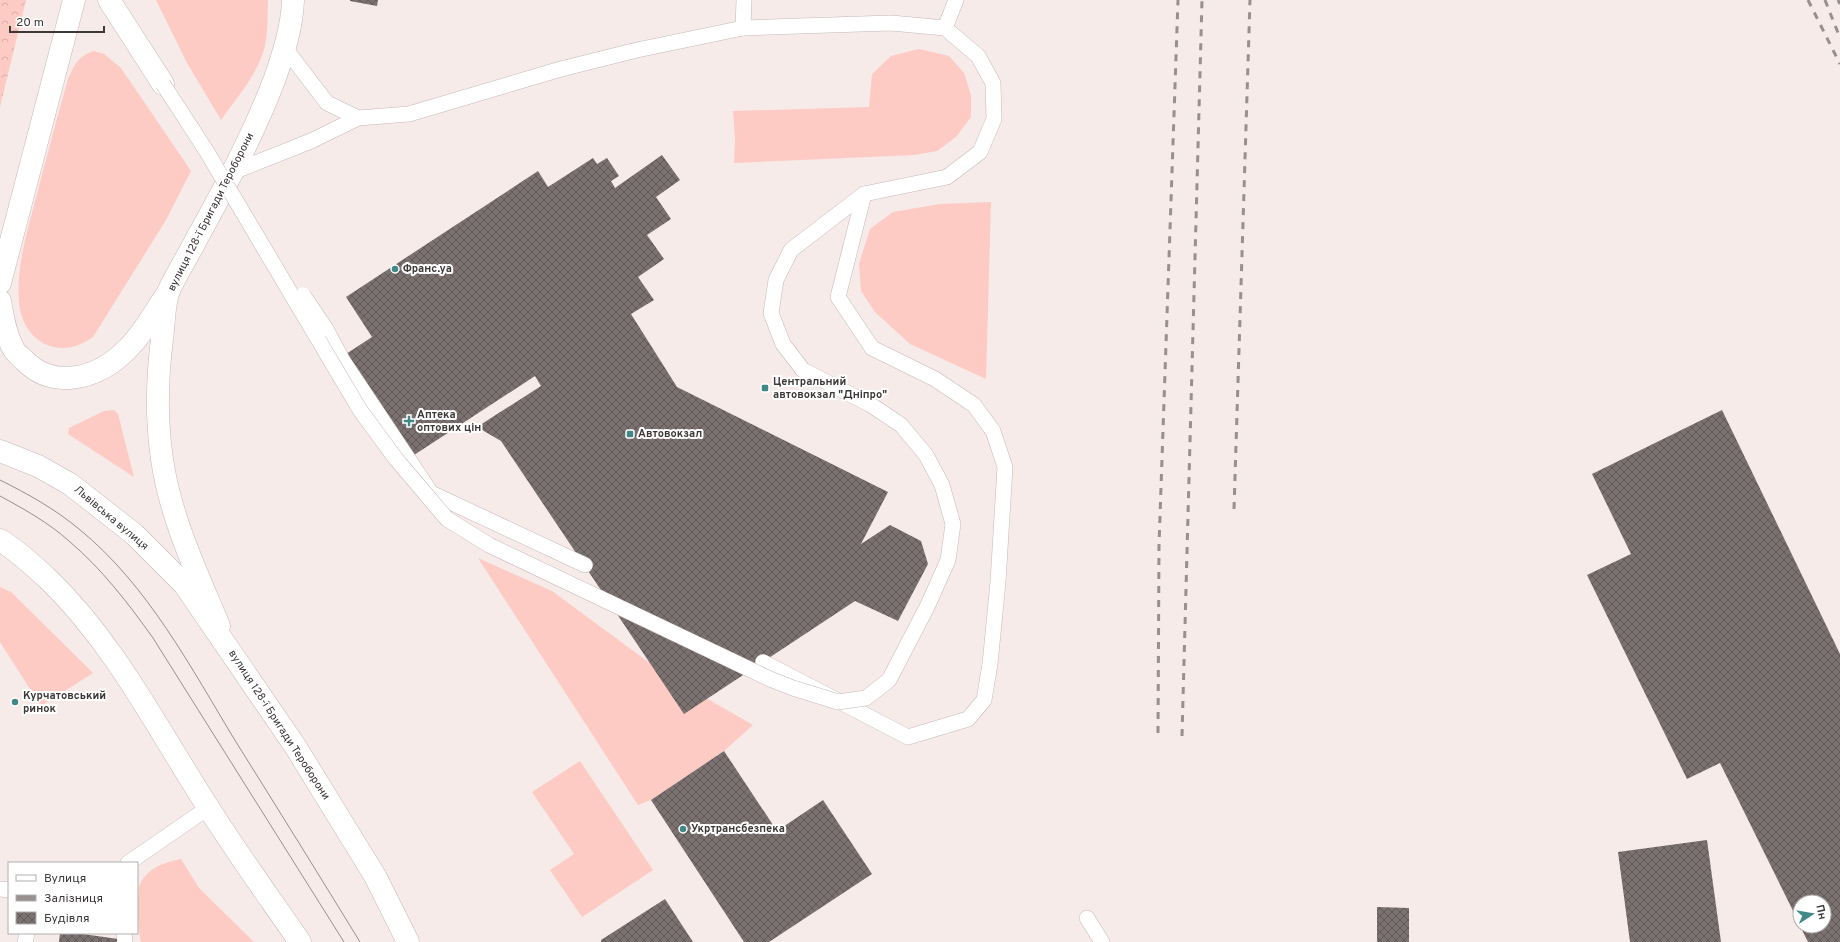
<svg xmlns="http://www.w3.org/2000/svg" width="1840" height="942" viewBox="0 0 1840 942" font-family="Overpass,sans-serif">
	<defs>
		<pattern id="park-crowns" width="20" height="18" patternUnits="userSpaceOnUse"><rect width="20" height="18" fill="#fdcac4"/><path d="M2 6a3 3 0 1 1 6 0M12 15a3 3 0 1 1 6 0" fill="none" stroke="#daaea9"/></pattern>
		<pattern id="building-cross-hatch" width="8" height="8" patternUnits="userSpaceOnUse"><rect width="8" height="8" fill="#7b7170"/><path d="M0 0l8 8M0 8l8-8" fill="none" stroke="#615958"/></pattern>
	</defs>
	<rect width="100%" height="100%" fill="#f6ebe9"/>
	<g fill="#fdcac4">
		<path d="M156,0h112c-1,18 1,41 -7,58 -9,23 -26,42 -40,62l-34,-57z"/>
		<path d="M919,49l30,7 15,17 7,22v22l-15,20 -19,14 -23,4 -180,8 1,-24 -2,-28 136,-4 3,-33 19,-18z"/>
		<path d="M94,51l10,3 17,14 70,103 -25,49 -73,117c-14,10 -31,15 -48,7 -16,-8 -25,-25 -26,-42 -3,-37 9,-73 18,-108 10,-38 20,-77 31,-115 7,-15 10,-23 26,-28z"/>
		<path d="M991,202l-5,177 -76,-35 -35,-32 -14,-21 -2,-27 11,-35 23,-17 47,-8z"/>
		<path d="M114,410l4,4 16,63 -66,-43 1,-6 35,-17z"/>
		<path d="M478,558l74,33 114,84 87,50 -29,26 -73,49 -13,5z"/>
		<path d="M0,587l11,5 82,81 -52,33 -41,-64z"/>
		<path d="M580,761l73,109 -71,47 -32,-47 24,-16 -42,-62z"/>
		<path d="M181,859l18,29 55,54h-113c-7,-44 -12,-73 40,-83z"/>
	</g>
	<path fill="url(#park-crowns)" d="M0,0h26l-26,107z"/>
	<g fill="url(#building-cross-hatch)">
		<path d="M350,0h28l-1,6 -27,-5z"/>
		<path d="M662,155l18,25 -24,17 15,22 -24,16 17,24 -26,18 16,23 -23,14 46,73 211,105 -27,52 29,-19 31,16 7,23 -30,57 -43,-20 -171,113 -183,-273 -24,-14 64,-41 -6,-10 -124,81 -65,-103 26,-17 -26,-40 192,-126 10,16 45,-29 4,6 10,-6 12,18 -8,5 4,7z"/>
		<path d="M1722,410l118,244v288h-32l-8,-16h24v-24h-24v23l-80,-162 -33,16 -100,-204 44,-21 -39,-80z"/>
		<path d="M724,751l53,80 46,-31 49,74 -103,68h-25l-93,-142z"/>
		<path d="M1707,840l14,102h-91l-12,-90z"/>
		<path d="M665,899l28,43h-92v-2z"/>
		<path d="M1377,907l32,1v34h-32z"/>
		<path d="M60,933h16l42,6v3h-59z"/>
	</g>
	<g fill="none" stroke-linecap="round" stroke-linejoin="round">
		<defs>
			<g id="service">
				<path d="M743,28l1,-28"/>
				<path d="M945,28l11,-28"/>
				<path d="M285,48l42,55 31,15"/>
				<path d="M233,172l78,-31 47,-23 51,-4 152,-45 76,-19 106,-22 148,-5 54,5 33,28 15,27 1,36 -14,33 -33,25 -83,17 -73,56 -15,30 -5,33 12,31 20,26"/>
				<path d="M326,329l17,32 88,132 154,72"/>
				<path d="M763,662l145,75 60,-18 16,-19 6,-36 8,-82 7,-115 -12,-36 -19,-26 -39,-26 -63,-31 -34,-51 26,-103"/>
				<path d="M128,863l80,-55"/>
				<path d="M0,889l9,1"/>
				<path d="M1087,918l15,24"/>
				<path d="M124,933l1,9"/>
				<path d="M25,942l2,-9"/>
			</g>
			<g id="minor">
				<path d="M109,0l54,84"/>
				<path d="M0,301c3,16 5,32 13,47 2,5 8,9 12,13 28,28 69,18 96,-6 20,-17 33,-42 48,-64"/>
			</g>
			<g id="tertiary">
				<path d="M0,283l74,-283"/>
				<path d="M219,626c-22,-53 -49,-109 -57,-167 -6,-40 -5,-80 0,-120 2,-14 2,-37 7,-49 8,-17 19,-34 27,-50 29,-53 58,-106 79,-162 9,-26 17,-51 18,-78"/>
			</g>
			<g id="primary">
				<path d="M0,451l38,15 32,18 64,50 50,50 111,162 80,130 33,66"/>
				<path d="M0,540c18,11 34,26 49,40 67,65 109,150 159,227 29,46 61,90 92,135"/>
			</g>
		</defs>
		<use href="#service" stroke="#c4b9b8" stroke-width="16"/>
		<use href="#minor" stroke="#c4b9b8" stroke-width="23"/>
		<use href="#tertiary" stroke="#c4b9b8" stroke-width="23"/>
		<use href="#primary" stroke="#c4b9b8" stroke-width="23"/>
		<use href="#service" stroke="#fff" stroke-width="15"/>
		<use href="#minor" stroke="#fff" stroke-width="22"/>
		<use href="#tertiary" stroke="#fff" stroke-width="22"/>
		<use href="#primary" stroke="#fff" stroke-width="22"/>
		<g stroke="#97908e" stroke-width="1">
			<path d="M0,480c28,14 55,29 79,49 69,56 112,139 157,213 42,67 83,133 124,200"/>
			<path d="M0,496c24,13 49,27 69,45 33,28 59,62 84,97l191,304"/>
		</g>
		<g stroke="#97908e" stroke-width="3" stroke-dasharray="7 7" stroke-linecap="butt">
			<path d="M1808,0l32,64"/>
			<path d="M1825,0l15,38"/>
			<path d="M1838,0l2,4"/>
			<path d="M1234,509l16,-509"/>
			<path d="M1158,733l1,-188 19,-545"/>
			<path d="M1182,736l20,-736"/>
		</g>
		<defs>
			<g id="service-bridge">
				<path d="M163,84l44,68 153,258 36,49 51,60 42,26 281,134 23,9 45,14 28,-4 23,-18 38,-73 21,-47 5,-36 -11,-39 -16,-30 -25,-30 -30,-20 -68,-35"/>
				<path d="M303,295l23,34"/>
			</g>
		</defs>
		<use href="#service-bridge" stroke="#c4b9b8" stroke-width="16" stroke-linecap="butt"/>
		<use href="#service-bridge" stroke="#fff" stroke-width="15"/>
	</g>
	<g fill="#418987" stroke="#fff" stroke-width="1.5">
		<circle cx="395" cy="269" r="4"/>
		<rect x="761" y="384" width="8" height="8" rx="2"/>
		<path d="M407 415h4v4h4v4h-4v4h-4v-4h-4v-4h4z"/>
		<rect x="626" y="430" width="8" height="8" rx="2"/>
		<circle cx="15" cy="702" r="4"/>
		<circle cx="683" cy="829" r="4"/>
	</g>
	<g text-anchor="middle" dominant-baseline="central" stroke-width="4" stroke-linejoin="round" paint-order="stroke">
		<g font-size="11" fill="#3c3837" stroke="#fff">
			<text transform="translate(211 212) rotate(-63)">вулиця 128-ї Бригади Тероборони</text>
			<text transform="translate(111 518) rotate(40)">Львівська вулиця</text>
			<text transform="translate(279 725) rotate(57)">вулиця 128-ї Бригади Тероборони</text>
		</g>
		<g font-size="11" font-weight="bold" fill="#3c3837" stroke="#fff" text-anchor="start">
			<text x="403" y="269">Франс.уа</text>
			<text x="773" y="382">Центральний<tspan x="773" dy="13">автовокзал "Дніпро"</tspan></text>
			<text x="417" y="415">Аптека<tspan x="417" dy="13">оптових цін</tspan></text>
			<text x="638" y="434">Автовокзал</text>
			<text x="23" y="696">Курчатовський<tspan x="23" dy="13">ринок</tspan></text>
			<text x="691" y="829">Укртрансбезпека</text>
		</g>
	</g>
	<rect x="8" y="862" width="130" height="72" fill="#ffffff" stroke="#b1afaf"/>
	<rect x="16" y="875" width="20" height="6" fill="#ffffff" stroke="#b1afaf"/>
	<text x="44" y="882" font-size="12" fill="#3c3837">Вулиця</text>
	<rect x="16" y="895" width="20" height="6" fill="#97908e" stroke="#b1afaf"/>
	<text x="44" y="902" font-size="12" fill="#3c3837">Залізниця</text>
	<rect x="16" y="912" width="20" height="12" fill="url(#building-cross-hatch)" stroke="#b1afaf"/>
	<text x="44" y="922" font-size="12" fill="#3c3837">Будівля</text>
	<g transform="translate(1812 914) rotate(78)"><circle r="19" fill="#ffffff" stroke="#b1afaf"/>
	<path d="M0-3L7 15L0 10L-7 15Z" fill="#418987"/>
	<text y="-6" font-size="11" font-weight="bold" text-anchor="middle" fill="#3c3837">Пн</text>
	</g>
	<path d="M10 26v6h94v-6" fill="none" stroke="#3c3837" stroke-width="2"/>
	<text x="16" y="26" font-size="12" fill="#3c3837" stroke="#ffffff" stroke-width="3" paint-order="stroke">20 m</text>
</svg>
